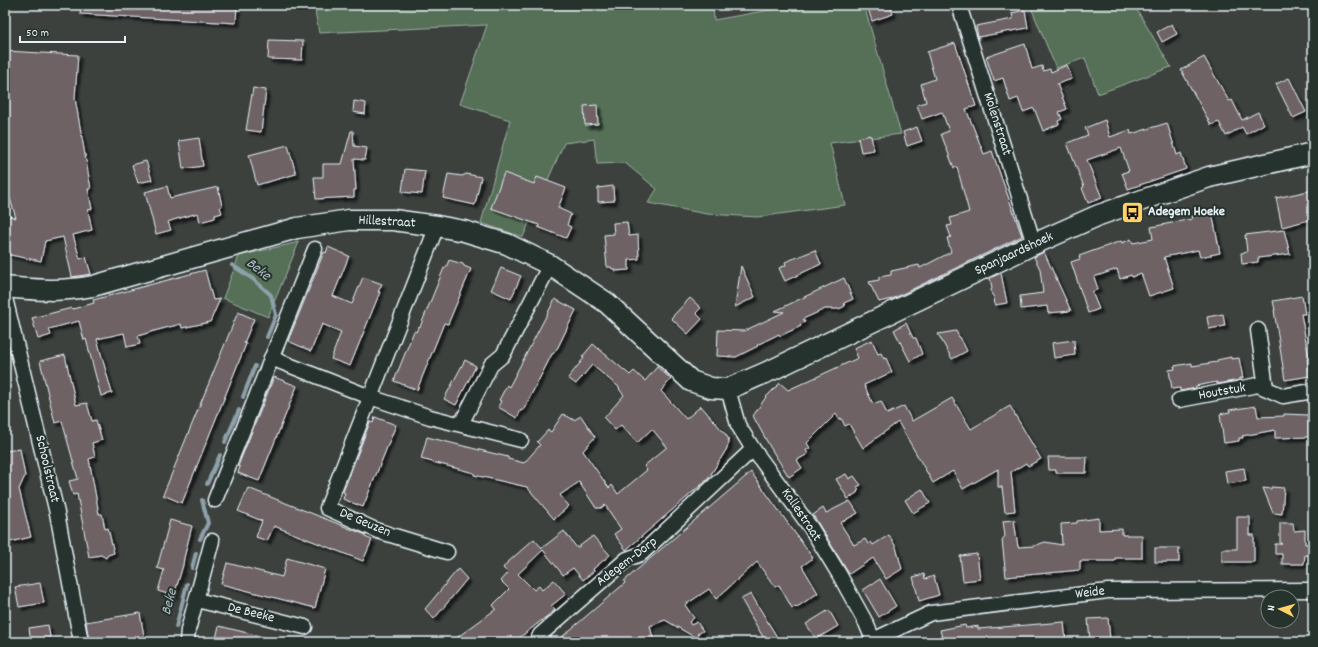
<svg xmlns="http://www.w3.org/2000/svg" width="1318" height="647" viewBox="0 0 1318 647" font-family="Dekko,sans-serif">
	<defs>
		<filter id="shadow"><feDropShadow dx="3.5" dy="3.5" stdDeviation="1" flood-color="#0009"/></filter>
	</defs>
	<rect width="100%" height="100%" fill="#3c413e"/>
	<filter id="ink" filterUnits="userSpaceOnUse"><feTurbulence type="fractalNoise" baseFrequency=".025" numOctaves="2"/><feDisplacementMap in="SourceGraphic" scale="8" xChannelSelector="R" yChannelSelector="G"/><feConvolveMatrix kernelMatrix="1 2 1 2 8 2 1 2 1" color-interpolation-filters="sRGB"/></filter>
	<g filter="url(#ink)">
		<g fill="#557056" stroke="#9eb0a7">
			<path d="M314,5h399l1,15 83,-15h67l37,129 -71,9 15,62 -88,12 -50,-3 -59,-11 9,-14 -32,-26 -28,1 -3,-25 -30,4 -41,94 -42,-14 29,-103 -50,-16 27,-79 -168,8z"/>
			<path d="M1030,5h104l37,62 -73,27 -13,-36 -29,10z"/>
			<path d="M299,242l-31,75 -45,-19 16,-42z"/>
		</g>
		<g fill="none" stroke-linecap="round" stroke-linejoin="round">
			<g stroke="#8ea1aa" stroke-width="4">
				<path d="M232,265l21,14 18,16 5,20 -9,22"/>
				<path d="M243,397l12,-31"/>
				<path d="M225,442l14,-32"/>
				<path d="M207,484l13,-29"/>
				<path d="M200,539l8,-16 -6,-23"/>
				<path d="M192,568l4,-15"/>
				<path d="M176,627l11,-43"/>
			</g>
		</g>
		<g fill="#6e6265" stroke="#e8f1f8" filter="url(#shadow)">
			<path d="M81,5h156l-1,18 -156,-9z"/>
			<path d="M867,5h23l3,9 -21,7z"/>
			<path d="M1025,10l3,18 -50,9 -2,-11 37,-7 -1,-6z"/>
			<path d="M1172,24l5,10 -15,8 -5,-10z"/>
			<path d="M269,40l34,1 -1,19 -34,-1z"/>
			<path d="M955,43l21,63 -10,3 18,45 8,-3 30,85 -130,63 -13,3 -10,-20 10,-2v-3l12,-2v-4l28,-6 1,3 31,-16 -4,-14 4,-1 -4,-11 5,-1 -2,-7 19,-6 -12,-45 -3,1 -13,-34 8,-3 -7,-19 -20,7 -5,-14 9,-3 -5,-18 14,-5 -8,-27z"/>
			<path d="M1025,44l7,25 10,-3 1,5 7,-2 1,3 16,-7 5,14 -15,5 10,25 -8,3 3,7 -4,2 1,3 -16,7 -9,-23 -11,4 -5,-14 -8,3 -7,-23 -9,3 -8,-24z"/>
			<path d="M5,51l73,4 -3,43 16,91h-3l4,20 -4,1 4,20 -19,5 7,24 6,-2 5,17 -19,3 -9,-40 -18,4 -4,20 -36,-7v-39l11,3 -11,-36z"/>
			<path d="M1204,57l25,44 3,-1 10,20 16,-8 6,12 -18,10 -4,-7 -16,9 -7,-14 -8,3 -30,-55z"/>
			<path d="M1289,78l17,34 -13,6 -17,-34z"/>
			<path d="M253,88l13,2 -5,42 -15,-2z"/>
			<path d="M354,101l12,2 -1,11 -12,-2z"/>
			<path d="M597,105l1,19 -13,1 -1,-19z"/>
			<path d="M1105,120l5,17 20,-7 1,4 36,-11 10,32 4,-2 5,16 -58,20 -6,-16 7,-2 -8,-23 -34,12 15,38 -14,5 -6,-15 2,-1 -17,-44 21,-8 -3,-7z"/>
			<path d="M917,127l5,14 -15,5 -4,-14z"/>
			<path d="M351,131h2l1,15 13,2 -2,12 -11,-1 2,31h-2v7l-38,2 -2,-22h9v-13h19z"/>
			<path d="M869,135v1h2l3,14 -13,2 -3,-14z"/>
			<path d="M199,138l4,28 -20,3 -4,-28z"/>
			<path d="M288,145l8,29 -39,11 -8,-30z"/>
			<path d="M146,161l6,19 -14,3 -6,-18z"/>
			<path d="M405,169l20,2 -3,23 -20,-2z"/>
			<path d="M504,173l30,11 3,-7 29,11 -8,20 13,6 -4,11 4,2 -5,11 -28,-11 1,-2 -48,-17z"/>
			<path d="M448,174l14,2 4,-2 15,3 -6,28 -32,-7z"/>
			<path d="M167,186l3,12 48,-11 4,19 -2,1 2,6 -7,2v3l-15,4 -2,-9 -25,7 -5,2 3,8 -15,4 -11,-42z"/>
			<path d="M613,186l1,15 -16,1v-14z"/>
			<path d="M1313,190v29l-31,8 -6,-29z"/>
			<path d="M1212,212l8,41 -20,4 -2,-7 -34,7 10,31 -25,8 -8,-23 -9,4 -1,-2 -11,4 -3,-10 -23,8 4,12 -6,3 7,17 -11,4 -17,-51 9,-3 -1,-3 42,-15 1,2 9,-4 2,4 20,-4 -2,-12 41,-8 -1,-3z"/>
			<path d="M627,222l2,14 9,-1 1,24 -10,1v10l-14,1v-2h-3l-1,-2h-4l-3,-32 10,-1 -1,-11z"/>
			<path d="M1284,230l6,24 -32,4v4l-16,2 -1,-11 6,-1 -2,-17z"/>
			<path d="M328,247l21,9 -16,40 19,8 11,-27 19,7 -4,8h2l-30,74 -19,-7 10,-27 -19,-8 -11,27 -23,-10 36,-89 2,1z"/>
			<path d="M815,250l6,14 -36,17 -6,-13 7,-3 -1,-3z"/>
			<path d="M1044,252l27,59 -23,2 -1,-7 -26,3 -1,-13 23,-3 -3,-24 -6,-12z"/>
			<path d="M449,260l14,4 1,2 7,3 -23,55 -4,-1 -27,67 -23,-9 20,-50 2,1 3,-6 1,1 24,-59h2z"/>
			<path d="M741,266l14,31 -20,10z"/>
			<path d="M501,268l20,8 -10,23 -20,-9z"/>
			<path d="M205,270l8,30 7,-1 -10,23 -28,6 -1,-4 -27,7 -16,5 2,8 -13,3 -3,-14 -27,6 15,54 -11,3 -15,-57 -2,1 -5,-19 -30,8 2,6 -13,4 -6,-21 40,-10 1,1 21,-6 -1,-3z"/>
			<path d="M1001,273l6,30 -12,2 -1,-8 -2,-2 -1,-5 1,-2 -2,-10z"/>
			<path d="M844,278l9,21 -9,4 1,3 -6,3h-14l-22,10 2,3 -5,2 1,2 -21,10 -1,-2 -22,11 1,1 -22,11 -19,-1 1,-26 26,1 40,-19 -9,-1z"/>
			<path d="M1302,296l3,18h-4l8,44 -2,1 3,17 -25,4 -11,-70h1l-2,-9z"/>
			<path d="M690,298l11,10 -5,5 6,6 -14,15 -17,-16z"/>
			<path d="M555,299l21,11 -18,37 -5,7h-1l-23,45 -6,12 -2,-1 -4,8 -19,-11 3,-6 -2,-1 8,-15 2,2z"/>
			<path d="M238,312l16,7 -10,24 2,1 -64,159 -19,-8z"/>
			<path d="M1223,314l2,12 -16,3 -2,-12z"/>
			<path d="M906,323l7,15h3l6,16 -12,7 -16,-31z"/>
			<path d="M956,331l3,6h1l7,14 -15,8 -14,-25z"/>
			<path d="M872,340l6,14 3,-1 3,6 2,-1 6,14 -28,13 9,19 8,-3 6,13 17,-8 8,15 40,-23 19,31 39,-23 31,53 -13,7 -2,-3 -15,9 4,39 -10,1 -3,-25h-4v-18l-35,20 -10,-18 -20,12 -35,-61 -35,26 -14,-24 -4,2 -4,-8 -2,1 -3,-5 -29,29 3,5 -4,2 2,4 -11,6 5,8 -13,9 -19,-30 -17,-31 13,-19 14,-14 8,7 70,-32 -4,-10z"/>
			<path d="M1074,340l1,15 -21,3 -2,-15z"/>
			<path d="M593,344l37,31 4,-4 11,10 12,-14 14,12 -10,12 25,28 15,-13 25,29 2,3 1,5 -3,7 -18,29 -82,71 -12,-16 7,-5 -16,-24 -4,3h-5l-17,-26 -19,13 9,11 -15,13 -27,-32 -53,-12v-2l-53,-14 6,-22 81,20v2l16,4 16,-18 -3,-3 11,-12 3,2 12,-18 11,6 7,-4 14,21 -12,14 26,37 3,-3 6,9 29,-24 -3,-4 23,-19 -15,-18 -15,14 -16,-18 -6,5 -11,-12 20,-23 -5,-6 1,-1 -28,-23 -16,19 -8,-6 16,-20 -2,-1z"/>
			<path d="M65,355l11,50 11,-2 5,18 4,-1 6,20 -10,3 3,14 -6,2 10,55h3l3,15 3,-1 6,25 -6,2 -2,3 -5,-3 -12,2 -12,-63 -4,1 -4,-14 9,-2 -16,-58 -7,2 -15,-62z"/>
			<path d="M1231,357v2l8,-1 4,20h-3v2l-23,4v-2l-21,4v2l-16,3v-3l-8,1 -3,-19 6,-1 -1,-3 18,-3v3l25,-4v-2z"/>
			<path d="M465,360l11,6 -20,39 -12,-6z"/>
			<path d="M274,377l23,9 -38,95 -21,-8 2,-6 -2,-1z"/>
			<path d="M1256,406l2,11 26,-1v-2l24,1 1,22 -34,1v-8l-33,6 1,2h-4v3l-15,2 -4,-29 10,-2 -1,-2z"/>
			<path d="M375,417l21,8 -33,82 -20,-8 2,-6 -2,-1 27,-70 3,1z"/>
			<path d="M20,449l5,27 -6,13 12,48 -21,5 -3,-10h-2v-81z"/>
			<path d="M1048,457h39l-1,16h-30v-3h-7z"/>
			<path d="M1244,468l2,13 -19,3 -2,-13z"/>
			<path d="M751,472l62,86 -11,8 16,27 -21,14 -1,-1 -4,2 -13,-23 -4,2 -18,-25 -41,37 -7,-10 -24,16 9,13 -5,4 2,3 6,-3 6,9 -6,3 6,8 -38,-22 -15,6 4,16h-98l69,-59 -1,-2z"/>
			<path d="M846,474l3,5 5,-3 7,9 -4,2 2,3 -2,1 1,1 -10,7 -12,-20z"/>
			<path d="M1271,487l13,1 -2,26 -9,-1 -10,-25 8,1z"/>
			<path d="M248,488l118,47 -1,2 7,3 -9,21 -89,-35 -7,15 -11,-4 6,-16 -24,-10z"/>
			<path d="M922,489l8,14 -17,10 -8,-13z"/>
			<path d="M850,501l8,12 -18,10 14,22 11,-6 3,5 3,-2 2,3 16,-10 7,12 6,22 -16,10 -13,-21 -24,16 -36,-59 10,-7 3,5z"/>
			<path d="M1237,517h13v18h4v27h-32v-13h15z"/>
			<path d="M1099,518v12l23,-1v6h20v23h-27v3h-35v9l-74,7 -4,-37 3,-4 -2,-15 11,-1 4,27 16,-1 11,-4 17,3 -1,-21 16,-1v-2z"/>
			<path d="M170,520l22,6 -8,32 -1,7 -9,31 -16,-5 6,-21 -7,-2z"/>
			<path d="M1280,523h13l1,8 11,-1v14h4v11h-4l-1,9h-22v-10h-7v-10h7h-2z"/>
			<path d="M564,531l13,17 16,-12 17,19 -17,14 1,2 -11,9 -10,-12 -10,7 -20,-25 -25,24 16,16 5,-4 3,4 12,-10 12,14 -15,12 4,4 -41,32h-63l45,-33 -3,-4 16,-16 -8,-8 7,-8 -5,-5 4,-5 27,-24 8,9z"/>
			<rect x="1155" y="548" width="24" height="14"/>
			<path d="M977,554l3,25 -17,2 -3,-25z"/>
			<path d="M287,558l38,11 -10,39 -94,-24 6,-21 55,14z"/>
			<path d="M458,569l9,10 -33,40 -9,-10z"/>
			<path d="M924,574l1,5 9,-3 5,19 -20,6 -6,-24z"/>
			<path d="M880,579l16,27 -17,11 -16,-27z"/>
			<path d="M40,583l4,20 -25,4 -4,-20z"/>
			<path d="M751,594l29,48h-14l-25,-43z"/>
			<path d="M829,610l9,16 -22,13 -10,-15z"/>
			<path d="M140,613l5,29h-56l-3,-20z"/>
			<path d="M1108,618l2,21 -20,2 -2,-22z"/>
			<path d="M1064,622l2,20h-68v-3l-19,3h-36l-3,-12 25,-5 1,3 12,-2v3z"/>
			<path d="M48,625l3,17h-20l-2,-14z"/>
			<path d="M219,626l49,12v4h-53z"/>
		</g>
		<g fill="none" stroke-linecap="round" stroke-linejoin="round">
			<defs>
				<g id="street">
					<path d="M959,5l75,239"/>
					<path d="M437,226l-110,282 51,23 69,21"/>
					<path d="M5,298l52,215 24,129"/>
					<path d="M1258,330l8,58"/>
					<path d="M271,358l99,39 60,20 91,23"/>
					<path d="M728,389l10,36 15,24 58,79 28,46 27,49 8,19"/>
					<path d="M1179,400l79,-15 25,11 30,-5"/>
					<path d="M461,424l30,-59 12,-10 47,-90"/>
					<path d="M215,500l100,-251"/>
					<path d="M197,600l108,27"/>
					<path d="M873,640l58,-27 177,-22 205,-1"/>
					<path d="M187,642l1,-12 24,-89"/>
					<path d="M537,642l3,-7 87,-76 14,-5 112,-105"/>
				</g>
				<path id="secondary" d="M5,287c33,3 55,5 88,-1l204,-58 52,-8h44l44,6 27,5 43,13 43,21 57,38 84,78 20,7 17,1 46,-20 260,-125 65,-29 110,-38 104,-24"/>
			</defs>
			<use href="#street" stroke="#e8f1f8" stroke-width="17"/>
			<use href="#secondary" stroke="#e8f1f8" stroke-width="23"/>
			<use href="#street" stroke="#26332d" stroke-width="14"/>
			<use href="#secondary" stroke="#26332d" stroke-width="20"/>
		</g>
	</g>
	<defs>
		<symbol id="bus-square" viewBox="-11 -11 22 22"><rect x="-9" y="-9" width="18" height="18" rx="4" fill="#ffd166" stroke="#26332d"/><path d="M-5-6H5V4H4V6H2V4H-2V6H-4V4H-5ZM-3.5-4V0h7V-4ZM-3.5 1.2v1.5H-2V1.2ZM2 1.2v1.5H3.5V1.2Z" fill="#111"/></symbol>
	</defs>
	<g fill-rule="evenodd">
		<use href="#bus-square" x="1120" y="200" width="25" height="25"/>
	</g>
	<g text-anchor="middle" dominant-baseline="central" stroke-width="4" stroke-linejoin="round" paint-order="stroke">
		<g font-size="14" fill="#e8f1f8" stroke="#26332d">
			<text transform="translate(997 124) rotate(72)">Molenstraat</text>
			<text transform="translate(387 222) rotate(3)">Hillestraat</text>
			<text transform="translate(1014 254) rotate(-25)">Spanjaardshoek</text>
			<text transform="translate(1222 392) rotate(-10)">Houtstuk</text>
			<text transform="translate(47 469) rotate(77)">Schoolstraat</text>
			<text transform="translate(801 515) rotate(56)">Kallestraat</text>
			<text transform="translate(365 523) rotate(23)">De Geuzen</text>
			<text transform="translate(627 562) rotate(-37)">Adegem-Dorp</text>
			<text transform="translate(1090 593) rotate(-7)">Weide</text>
			<text transform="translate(251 613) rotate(14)">De Beeke</text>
		</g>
		<g font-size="14" font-weight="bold" fill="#e8f1f8" stroke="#26332d" text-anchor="start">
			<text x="1148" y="212">Adegem Hoeke</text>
		</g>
		<g font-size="15" font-style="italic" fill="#acbbc4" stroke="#26332d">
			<text transform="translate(258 270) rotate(38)">Beke</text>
			<text transform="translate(170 602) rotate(-75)">Beke</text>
		</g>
	</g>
	<rect width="1318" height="647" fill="none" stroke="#26332d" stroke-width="20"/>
	<rect x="10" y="10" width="1298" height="627" fill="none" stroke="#e8f1f8" stroke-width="1.5" filter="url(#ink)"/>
	<g transform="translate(1280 609) rotate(276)"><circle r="19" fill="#26332d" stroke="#747f7e"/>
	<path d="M0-3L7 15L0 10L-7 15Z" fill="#ffd166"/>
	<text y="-6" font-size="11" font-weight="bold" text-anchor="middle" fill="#e8f1f8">N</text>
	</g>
	<path d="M20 36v6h105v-6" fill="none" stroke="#e8f1f8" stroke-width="2"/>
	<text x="26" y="36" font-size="12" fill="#e8f1f8" stroke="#26332d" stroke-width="3" paint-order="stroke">50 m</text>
</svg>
